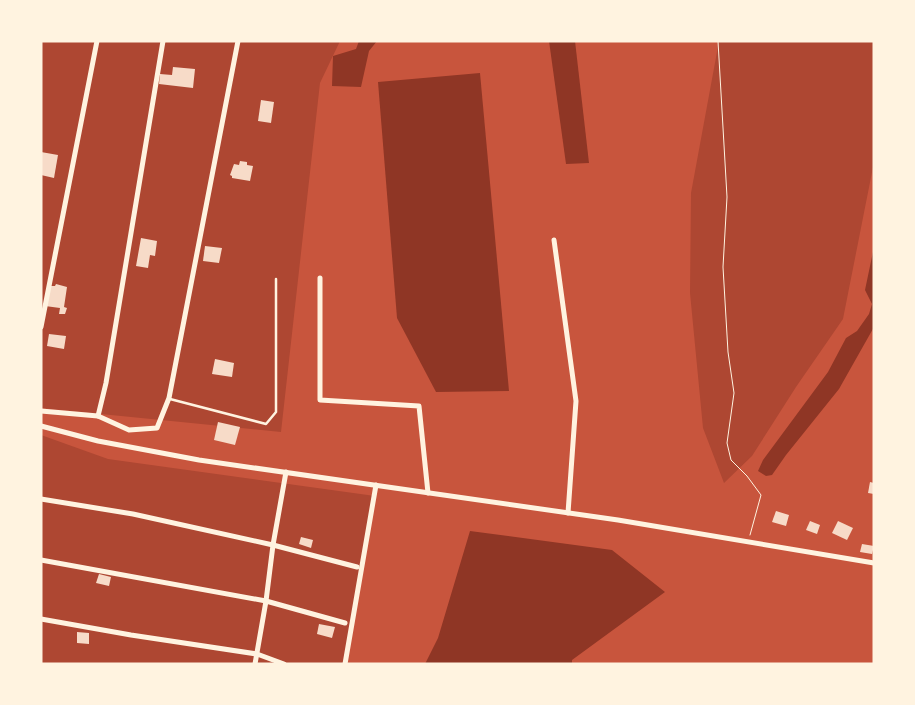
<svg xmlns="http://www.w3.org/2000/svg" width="915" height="705" viewBox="0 0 915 705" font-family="Commissioner,sans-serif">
	<rect width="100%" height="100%" fill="#c8553d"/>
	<g fill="#ae4732">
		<path d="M41,41h299l-20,42 -39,349 -240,-24z"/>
		<path d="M719,41h155v121l-31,157 -47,68 -44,69 -28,27 -21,-55 -13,-135 1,-100z"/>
		<path d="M41,435l67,24 267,37 -28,168h-306z"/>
	</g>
	<g fill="#8f3625">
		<path d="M359,41h18l-8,10 -8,36 -29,-1 1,-30 23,-7z"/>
		<path d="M549,41h26l14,122 -23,1z"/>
		<path d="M480,73l29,318 -73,1 -39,-74 -19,-236z"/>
		<path d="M874,247v80l-35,62 -53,66 -14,20 -6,1 -8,-5 5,-11 65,-88 18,-34 11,-7 12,-17 3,-10 -7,-14z"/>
		<path d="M470,531l142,19 53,42 -93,68v4h-147l13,-26z"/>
	</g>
	<g fill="#f7dbc8">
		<path d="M173,67l22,2 -2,19 -34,-4 1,-10 12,1z"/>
		<path d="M261,100l13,2 -3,21 -13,-2z"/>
		<path d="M41,152l17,3 -4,23 -13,-3z"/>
		<path d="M240,161l7,1v3l6,1 -3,15 -18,-3v-2l-2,-1 4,-11 5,1z"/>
		<path d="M141,238l16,3 -2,15 -5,-1 -2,13 -12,-2z"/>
		<path d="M205,246l17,2 -3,15 -16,-2z"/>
		<path d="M56,284l11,3 -3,20 3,1 -2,6h-6l1,-6 -15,-2 6,-20h4z"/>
		<path d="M49,334l17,2 -2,13 -17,-3z"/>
		<path d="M215,359l19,4 -2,14 -20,-3z"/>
		<path d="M218,422l22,5 -5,18 -21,-5z"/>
		<path d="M870,482l4,1v11l-6,-1z"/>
		<path d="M776,511l13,4 -3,11 -14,-4z"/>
		<path d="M810,521l10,4 -3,9 -11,-4z"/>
		<path d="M838,521l15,7 -6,12 -15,-7z"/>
		<path d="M301,537l12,3 -2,8 -12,-4z"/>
		<path d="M862,544l12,2 -2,8 -12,-2z"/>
		<path d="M99,574l12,3 -2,9 -13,-3z"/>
		<path d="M319,624l16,3 -3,11 -15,-4z"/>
		<path d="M77,632l12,1v11l-12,-1z"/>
	</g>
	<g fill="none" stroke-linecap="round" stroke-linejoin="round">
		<path stroke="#fff3e0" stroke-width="1" d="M718,41l9,156 -4,70 5,85 6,41 -7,50 4,17 16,16 14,19 -11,40"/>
		<path stroke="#fff3e0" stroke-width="2.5" d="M170,399l96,25 10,-12v-133"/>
		<g stroke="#fff3e0" stroke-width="5">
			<path d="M554,240l22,161 -8,112"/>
			<path d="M320,278v122l99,6 9,87"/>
			<path d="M41,327l56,-286"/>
			<path d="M41,411l57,5 31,14 28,-2 12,-30 69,-357"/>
			<path d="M98,416l8,-33 57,-342"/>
			<path d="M41,426l57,15 101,19 419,60 256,43"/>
			<path d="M41,499l92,15 140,31 84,22"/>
			<path d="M41,560l225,41 79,22"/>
			<path d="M41,619l90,16 126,19 27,10"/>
			<path d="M255,664l11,-63 7,-56 13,-73"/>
			<path d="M345,664l31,-179"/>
		</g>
	</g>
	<rect width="915" height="705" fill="none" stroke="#fff3e0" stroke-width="85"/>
</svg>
